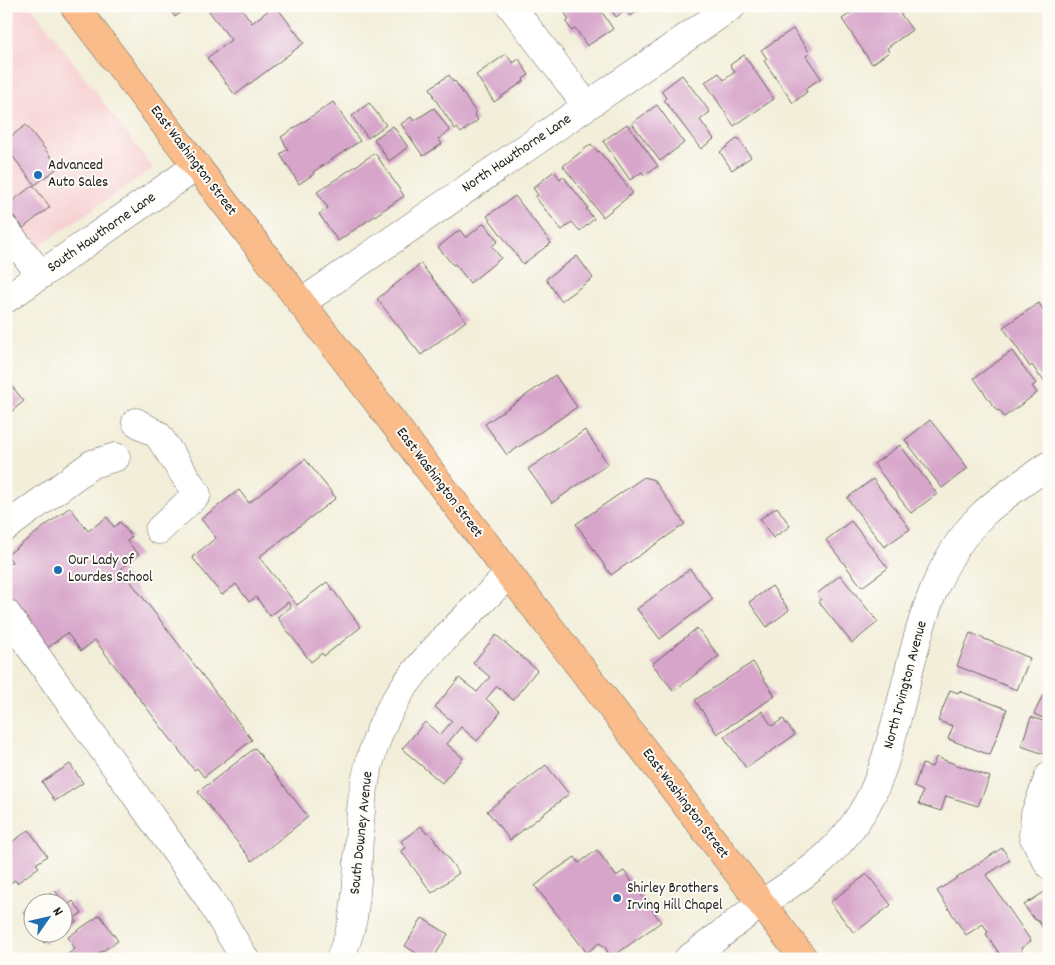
<svg xmlns="http://www.w3.org/2000/svg" width="1055" height="965" viewBox="0 0 1055 965" font-family="Dekko,sans-serif">
	<rect width="100%" height="100%" fill="#fdfcf7"/>
	<filter id="ink" filterUnits="userSpaceOnUse"><feTurbulence type="fractalNoise" baseFrequency=".02" numOctaves="2"/><feDisplacementMap in="SourceGraphic" scale="10" xChannelSelector="R" yChannelSelector="G"/><feConvolveMatrix kernelMatrix="1 2 1 2 8 2 1 2 1" color-interpolation-filters="sRGB"/></filter>
	<filter id="wash" filterUnits="userSpaceOnUse"><feTurbulence type="fractalNoise" baseFrequency=".0096" numOctaves="4" result="noise"/><feDisplacementMap in="SourceGraphic" scale="20" xChannelSelector="R" yChannelSelector="G"/><feGaussianBlur stdDeviation="1.12" result="paint"/><feColorMatrix in="noise" values="0 0 0 0 0 0 0 0 0 0 0 0 0 0 0 0 0 1.4 0 .05"/><feComposite in="paint" operator="in"/></filter>
	<g filter="url(#wash)">
		<rect width="100%" height="100%" fill="#f2eed9"/>
		<path fill="#f7cfd2" d="M6,6h25l122,162 -127,87 -20,-25z"/>
		<g id="blocks">
			<g fill="#d7a5ca">
				<path d="M167,6h22l-14,11z"/>
				<path d="M205,6h35l12,17 22,-17h2l28,37 -69,52 -28,-37 24,-18z"/>
				<path d="M568,6h30l15,23 -26,17 -12,-18 -3,3 -6,-9 3,-2 -6,-10z"/>
				<path d="M609,6h28l3,4 -10,6 -4,-6 -10,7z"/>
				<path d="M861,6h34l17,24 -25,18 2,4 -17,12 -30,-45z"/>
				<path d="M793,29l17,24 -4,3 15,22 -16,11 2,3 -14,11 -29,-42 3,-2 -6,-9z"/>
				<path d="M506,54l7,9 6,-4 10,16 -6,4 1,2 -30,21 -18,-27z"/>
				<path d="M744,55l30,44 -40,27 -29,-44 14,-9 5,7 11,-8 -5,-7z"/>
				<path d="M449,75l4,7 2,-1 21,32 -2,1 4,6 -17,13 -4,-5 -2,1 -22,-33 1,-1 -4,-7z"/>
				<path d="M682,75l28,37 -10,8 14,19 -13,10 -37,-49 2,-2 -5,-7z"/>
				<path d="M333,102l27,39 -47,31 1,2 -15,10 -19,-30 8,-5 -7,-12z"/>
				<path d="M369,103l17,22 -18,13 -16,-22z"/>
				<path d="M657,105l27,38 -24,18 -28,-38z"/>
				<path d="M434,108l16,23 -12,8 4,5 -19,12 -22,-32 10,-7 3,4z"/>
				<path d="M627,124l31,42 -14,9 -2,-3 -12,8 -27,-39z"/>
				<path d="M26,125l33,42 -24,18 -29,-37v-8z"/>
				<path d="M393,126l15,21 -19,14 -15,-22z"/>
				<path d="M738,138l13,19 -19,13 -12,-18z"/>
				<path d="M591,144l7,8 1,-1 34,42 -30,24 -40,-51z"/>
				<path d="M375,153l29,43 -66,45 -19,-27 9,-6 -11,-16z"/>
				<path d="M554,171l6,8 3,-3 25,32 -2,1 8,10 -14,12 -8,-9 -10,8 -27,-33 3,-2 -5,-7z"/>
				<path d="M33,185l17,22 -27,21 -17,-22z"/>
				<path d="M515,196l36,47 -28,21 -36,-48z"/>
				<path d="M484,223l14,18 -6,5 9,12 -31,25 -15,-19 -2,1 -15,-18 22,-17 6,8z"/>
				<path d="M577,256l16,22 -32,23 -15,-22z"/>
				<path d="M421,264l45,57 -45,34 -44,-56z"/>
				<path d="M1039,303l10,16v61l-4,2 -4,-6 -1,1 -8,-12 -2,2 -27,-40z"/>
				<path d="M1012,351l24,33 -4,2 5,7 -33,24 -5,-7 -2,1 -23,-33z"/>
				<path d="M555,375l22,32 -70,48 -22,-31z"/>
				<path d="M6,379l18,22 -18,15z"/>
				<path d="M930,420l38,48 -26,20 -37,-48z"/>
				<path d="M585,430l23,34 -56,39 -24,-34z"/>
				<path d="M900,445l37,49 -26,19 -37,-49z"/>
				<path d="M305,459l31,39 -77,59 38,48 30,-23 34,45 -37,29 -2,-3 -11,9 -34,-45 14,-10 -3,-5 -18,14 -14,-19 -7,5 -13,-18 -14,11 -30,-38 24,-19 -15,-19 38,-29 10,13z"/>
				<path d="M644,477l10,3 31,44 -74,51 -35,-51z"/>
				<path d="M873,479l37,50 -26,18 -37,-49z"/>
				<path d="M70,507l18,24 19,-14 7,10 6,-5 12,15 -5,4 12,14 -18,14 131,171 -48,37 -7,-9 -3,2 -99,-130 -14,11 -14,-18 -22,17 -39,-51v-33l6,-4 -5,-7z"/>
				<path d="M777,507l13,19 -17,12 -13,-19z"/>
				<path d="M851,521l37,47 -26,19 -36,-47z"/>
				<path d="M690,569l23,30 -53,40 -23,-30z"/>
				<path d="M840,575l38,47 -26,21 -34,-42 3,-2 -4,-5z"/>
				<path d="M772,586l17,24 -22,17 -18,-25z"/>
				<path d="M697,628l22,28 -45,35 -22,-27z"/>
				<path d="M970,633l60,25 -13,32 -60,-24z"/>
				<path d="M496,635l41,35 -24,30 -16,-14 -11,13 15,13 -24,29 -16,-14 -14,17 16,14 -21,25 -40,-34 23,-27 15,13 12,-14 -17,-14 24,-29 18,14 13,-15 -17,-14z"/>
				<path d="M753,662l22,34 -58,38 -22,-34z"/>
				<path d="M950,690l8,3 1,-2 48,18 -17,46 -42,-16 5,-13 -15,-5z"/>
				<path d="M1044,693l5,2v26l-15,-7z"/>
				<path d="M762,711l10,15 11,-7 12,16 -49,33 -22,-31z"/>
				<path d="M1031,717l18,6v16l-5,15 -23,-8z"/>
				<path d="M255,748l53,69 -56,44 -54,-69z"/>
				<path d="M936,757l54,20 -12,29 -32,-10 -5,15 -22,-7 4,-13 -9,-4 8,-23 10,3z"/>
				<path d="M70,764l13,19 -28,18 -13,-19z"/>
				<path d="M546,765l23,29 -59,46 -23,-29z"/>
				<path d="M421,826l5,7 2,-2 31,42 -27,20 -31,-42 5,-3 -5,-7z"/>
				<path d="M29,830l18,26 -11,8 3,3 -22,16 -2,-3 -9,6v-40z"/>
				<path d="M1002,848l8,12 -24,15 45,66 -10,7 1,2 -13,9h-6l-17,-25 2,-2 -5,-8 -17,11 -29,-44z"/>
				<path d="M597,850l19,26 8,-5 37,51 -50,36 -6,-11 -6,-4 -12,10 -52,-67 16,-13 24,-16 4,6z"/>
				<path d="M867,874l24,31 -37,28 -24,-31z"/>
				<path d="M1049,889v40l-4,2 -8,-12 -2,1 -11,-15z"/>
				<path d="M55,890l11,16 7,-5 9,12 -8,5 3,3 -15,10v-29h-25z"/>
				<path d="M32,905v22l-9,-15z"/>
				<path d="M100,915l18,26 -23,15 2,3h-36l14,-10 -7,-12z"/>
				<path d="M422,918l26,16 -15,25h-7l-21,-13z"/>
				<path d="M36,932h24l-16,11z"/>
			</g>
		</g>
	</g>
	<g filter="url(#ink)">
		<use href="#blocks" fill-opacity="0" stroke="#67665e" stroke-width="1"/>
		<g fill="none" stroke-linecap="round" stroke-linejoin="round">
			<defs>
				<g id="minor">
					<path d="M511,6l76,100"/>
					<path d="M6,230l35,45"/>
					<path d="M6,299l191,-133"/>
					<path d="M301,303l431,-297"/>
					<path d="M136,422l22,13 39,59 -38,36"/>
					<path d="M6,527l86,-63 24,-7"/>
					<path d="M6,613l202,284 37,62"/>
					<path d="M1049,776l-14,38 -2,22 16,29"/>
					<path d="M340,959c5,-12 9,-24 12,-36 3,-14 4,-28 5,-42 1,-26 2,-53 5,-80 5,-38 17,-77 39,-110 29,-42 72,-80 108,-117"/>
					<path d="M688,959c25,-18 48,-37 73,-55 16,-11 34,-22 50,-35 22,-17 42,-40 56,-65 16,-29 23,-62 32,-93 18,-70 30,-143 83,-196 20,-19 44,-34 67,-50"/>
				</g>
				<path id="major" d="M74,6l730,953"/>
			</defs>
			<use href="#minor" stroke="#67665e" stroke-width="29"/>
			<use href="#major" stroke="#67665e" stroke-width="29"/>
			<use href="#minor" stroke="#fff" stroke-width="28"/>
			<use href="#major" stroke="#f9bc8a" stroke-width="28"/>
		</g>
	</g>
	<g fill="#1f6fb2" stroke="#fdfcf7" stroke-width="2">
		<circle cx="38" cy="175" r="5"/>
		<circle cx="58" cy="570" r="5"/>
		<circle cx="617" cy="898" r="5"/>
	</g>
	<g text-anchor="middle" dominant-baseline="central" stroke-width="4" stroke-linejoin="round" paint-order="stroke">
		<g font-size="15" fill="#1c1c1c" stroke="#fdfcf7">
			<text transform="translate(517 154) rotate(-34)">North Hawthorne Lane</text>
			<text transform="translate(193 161) rotate(53)">East Washington Street</text>
			<text transform="translate(102 233) rotate(-35)">South Hawthorne Lane</text>
			<text transform="translate(439 483) rotate(53)">East Washington Street</text>
			<text transform="translate(906 685) rotate(-75)">North Irvington Avenue</text>
			<text transform="translate(685 804) rotate(53)">East Washington Street</text>
			<text transform="translate(362 833) rotate(-84)">South Downey Avenue</text>
		</g>
		<g font-size="15" fill="#1c1c1c" stroke="#fdfcf7" text-anchor="start">
			<text x="48" y="166">Advanced<tspan x="48" dy="17">Auto Sales</tspan></text>
			<text x="68" y="561">Our Lady of<tspan x="68" dy="17">Lourdes School</tspan></text>
			<text x="627" y="889">Shirley Brothers<tspan x="627" dy="17">Irving Hill Chapel</tspan></text>
		</g>
	</g>
	<rect width="1055" height="965" fill="none" stroke="#fdfcf7" stroke-width="25"/>
	<g transform="translate(48 918) rotate(56)"><circle r="24" fill="#fdfcf7" stroke="#a3a29f"/>
	<path d="M0-4L9 19L0 12L-9 19Z" fill="#1f6fb2"/>
	<text y="-8" font-size="14" font-weight="bold" text-anchor="middle" fill="#1c1c1c">N</text>
	</g>
</svg>
